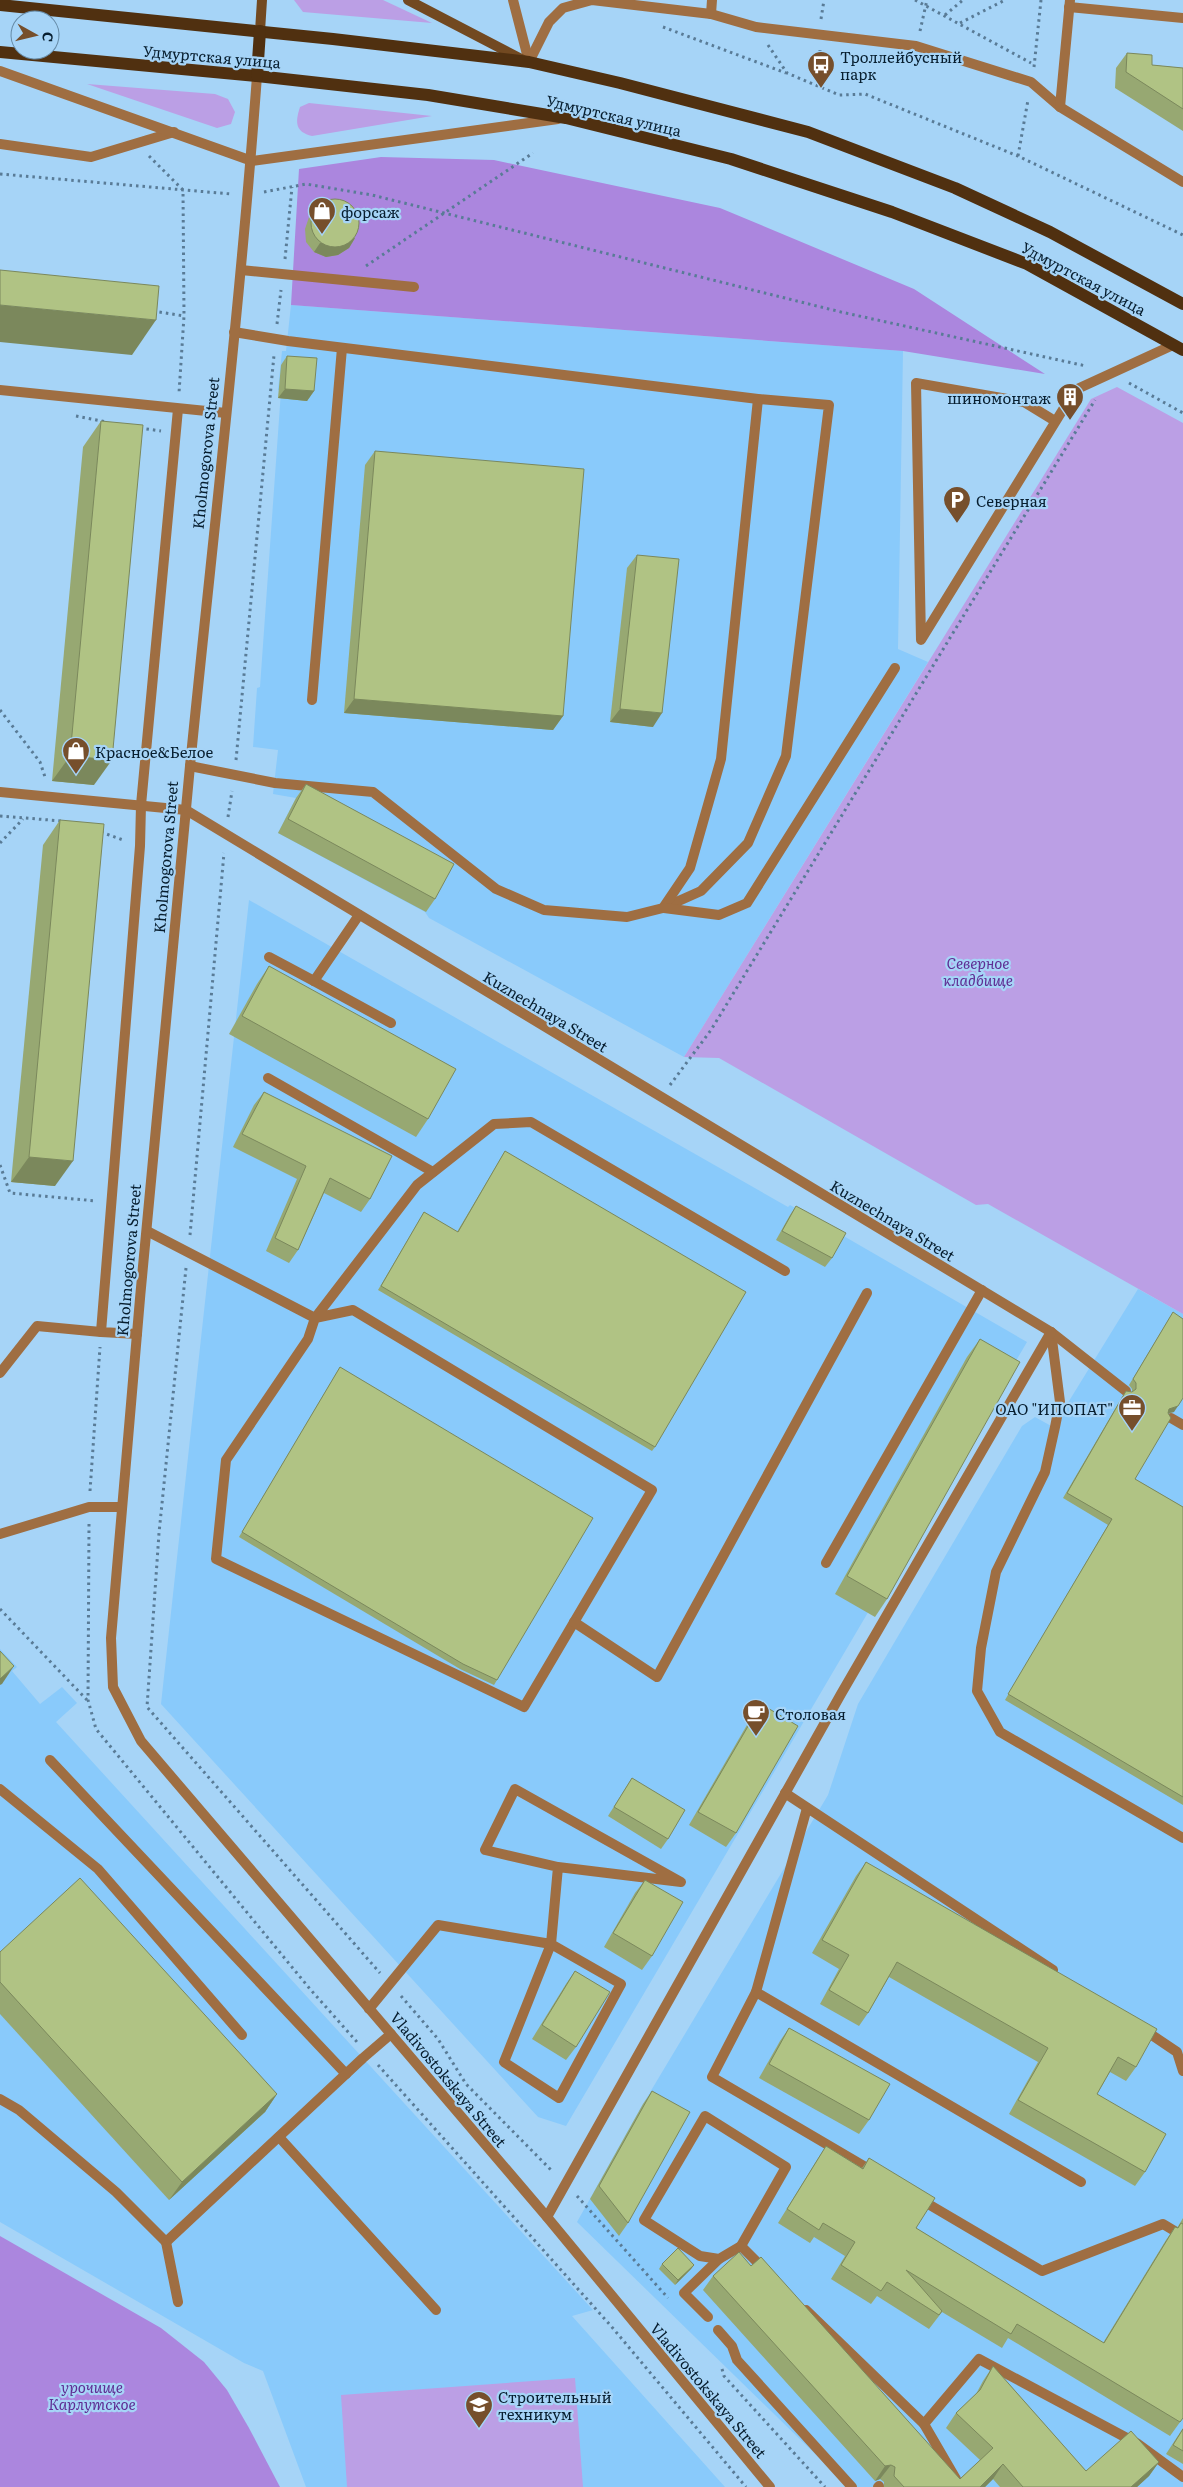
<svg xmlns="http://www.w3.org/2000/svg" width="1183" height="2487" viewBox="0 0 1183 2487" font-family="Literata,serif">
	<rect width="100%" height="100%" fill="#a6d4f7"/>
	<g fill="#89cafb">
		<path d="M291,305l612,46 -5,298 30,13 -244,395 -255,-139 -4,-6 -147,-79 18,-35 -23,-4 5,-44 -25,-3 4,-59 3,-1 21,-296 -3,-1 4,-39h4z"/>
		<path d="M249,900l539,307 2,-2 237,137 -461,784 -28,-9 -377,-413z"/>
		<path d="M1138,1289l45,25v1173h-334l-272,-265 66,-118 185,-309 30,-91 164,-278 13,-9 18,10z"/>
		<path d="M0,1649l17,18 -5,4 28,33 22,-17 15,16 -21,19 537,588 -21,6 153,171h-419l-43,-116 -19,-8 -244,-141z"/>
	</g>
	<g fill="#bb9fe5">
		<path d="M294,0h89l49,23 -129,-11z"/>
		<path d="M87,84l128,10 13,5 7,13 -4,12 -14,4z"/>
		<path d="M309,103l123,13 -120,20c-17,-4 -17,-14 -12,-29z"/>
		<path d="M1117,387l66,36v891l-195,-110 -12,1 -257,-147 -35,-1 407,-658z"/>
		<path d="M575,2378l8,109h-236l-6,-92z"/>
	</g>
	<g fill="#ab86de">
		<path d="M381,157l113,3 226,48 194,81 131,85 -142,-23 -612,-46 8,-136z"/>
		<path d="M0,2236l161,92 43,34 23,28 22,38 31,59h-280z"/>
	</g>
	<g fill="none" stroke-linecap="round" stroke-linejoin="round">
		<g stroke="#597b96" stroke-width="3" stroke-dasharray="2.5 4" stroke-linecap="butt">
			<path d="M915,0l116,63"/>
			<path d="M945,15l18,-15"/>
			<path d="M821,19l3,-19"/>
			<path d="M960,23l45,-23"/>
			<path d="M663,27l123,46"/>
			<path d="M920,31l7,-31"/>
			<path d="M768,45l19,28 52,22 26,-1 153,62 165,79"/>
			<path d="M820,50l1,39"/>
			<path d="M1034,67l7,-67"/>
			<path d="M149,156l34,34 1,126 -5,77"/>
			<path d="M1018,156l10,-56"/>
			<path d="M0,174l231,20"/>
			<path d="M264,192l42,-8 66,11 469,117 245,54"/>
			<path d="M285,259l7,-72"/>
			<path d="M366,266l167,-113"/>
			<path d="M153,311l31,5"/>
			<path d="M277,324l4,-34"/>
			<path d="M1129,383l54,30"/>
			<path d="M76,416l31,6"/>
			<path d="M140,428l21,3"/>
			<path d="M0,710l40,52 6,18"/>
			<path d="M236,760l38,-405"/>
			<path d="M0,816l62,5"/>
			<path d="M228,817l4,-26"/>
			<path d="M101,832l22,8"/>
			<path d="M0,843l23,-24"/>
			<path d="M670,1085l41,-55 384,-630"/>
			<path d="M0,1165l10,28 86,8"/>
			<path d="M190,1235l34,-382"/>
			<path d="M186,1268l-27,265 -12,174 233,266"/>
			<path d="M90,1491l10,-144"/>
			<path d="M89,1524l-1,176 8,29 214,260 47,53"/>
			<path d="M0,1609l87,91"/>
			<path d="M401,1996l37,43 28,45 87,88"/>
			<path d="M378,2065l233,261 135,161"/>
			<path d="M577,2196l91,102"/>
			<path d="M722,2369l2,7 101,111"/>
		</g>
		<g stroke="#9f6e42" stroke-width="10">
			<path d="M513,0l16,62"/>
			<path d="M1069,7l114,11"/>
			<path d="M711,14l1,-14"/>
			<path d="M241,270l173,17"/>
			<path d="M234,332l54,9 470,58 71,6 -43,351 -38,87 -47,48 -38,17"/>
			<path d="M0,390l226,23"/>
			<path d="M1055,421l-31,-19 -108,-19 5,257 154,-250 98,-45"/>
			<path d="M312,700l30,-352"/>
			<path d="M190,766l85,17 98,9 123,97 48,21 83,7 36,-9 27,-40 31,-109 37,-360"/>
			<path d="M664,908l55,7 28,-12 148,-235"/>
			<path d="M359,915l-45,66 77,42"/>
			<path d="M269,957l45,24"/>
			<path d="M268,1078l165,94"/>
			<path d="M147,1231l168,87 38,-8 299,180 -128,217 -308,-148 10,-99 82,-121 7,-21 102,-133 77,-61 37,-2 254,149"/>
			<path d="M1051,1332l9,70 -5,25 -10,45 -49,100 -15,76 -4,43 23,41 183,106"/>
			<path d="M1051,1332l75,59"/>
			<path d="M137,1334l-36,-2 39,-486 1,-41 37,-396"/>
			<path d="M0,1373l37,-47 64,6"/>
			<path d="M1171,1418l12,7"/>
			<path d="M0,1534l89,-27h33"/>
			<path d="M826,1563l156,-273"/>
			<path d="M574,1622l83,55 210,-384"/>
			<path d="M50,1760l296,314"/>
			<path d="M0,1789l98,80 144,166"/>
			<path d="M785,1793l268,177"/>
			<path d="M807,1808l-51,184 -44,85 162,95"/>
			<path d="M756,1992l325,190"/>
			<path d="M369,2009l69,-84 113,19 70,40 -62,114 -55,-36 47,-118 7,-77 123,15 -166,-93 -30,61 73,17"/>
			<path d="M1143,2029l34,23 6,19"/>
			<path d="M0,2099l19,11 97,82 50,50 197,-184 28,-24"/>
			<path d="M705,2116l81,51 -45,79 -22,13 -19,-3 -56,-36z"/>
			<path d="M279,2137l157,173"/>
			<path d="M918,2198l124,73 121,-47 20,12"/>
			<path d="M166,2242l12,60"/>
			<path d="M741,2246l24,24"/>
			<path d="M806,2310l118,114 55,-65 159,85 45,33"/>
			<path d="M708,2317l-24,-24 35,-34"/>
			<path d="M718,2330l14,16 5,14 115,127"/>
			<path d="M924,2424l32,55"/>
			<path d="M878,2487l1,-1"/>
		</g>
		<g stroke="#9f6e42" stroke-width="10">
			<path d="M529,62l20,-40 14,-14 29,-8 119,14 45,13 160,19 115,36 29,25 123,75"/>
			<path d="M1060,107l10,-107"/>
			<path d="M0,144l91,13 83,-25"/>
			<path d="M0,792l186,18 865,522 -210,362 -294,523"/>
		</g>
		<g stroke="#9f6e42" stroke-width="10">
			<path d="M0,71l252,90 306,-42"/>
			<path d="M257,76c-17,231 -44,460 -67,690 -29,291 -55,581 -79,872l2,49 28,54 406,476 223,270"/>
		</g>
		<g stroke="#724921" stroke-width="10">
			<path d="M408,0l115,60"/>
			<path d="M260,31l2,-31"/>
		</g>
		<g stroke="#503010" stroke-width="12">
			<path d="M0,5l333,34 196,23 91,21 188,49 147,56 95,44 133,72"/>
			<path d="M0,52l257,24 171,19 138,23 165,41 161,53 135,52 156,86"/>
			<path d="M257,76l3,-45"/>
		</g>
	</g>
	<g fill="#97a872">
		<path d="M1127,53l25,12 31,3v63l-68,-43 1,-20z"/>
		<path d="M316,208l39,30 -6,10 -11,7 -12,2 -12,-5 -8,-10 -1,-13 4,-12z"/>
		<path d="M287,356l27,35 -7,10 -29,-3 3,-33z"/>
		<path d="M101,421l-7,364 -42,-4 31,-334z"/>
		<path d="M375,451l188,265 -10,14 -209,-17 21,-248z"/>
		<path d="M637,555l16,172 -43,-5 17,-154z"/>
		<path d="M306,784l129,115 -9,13 -148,-79 18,-35z"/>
		<path d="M60,820l-5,366 -44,-4 32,-337z"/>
		<path d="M269,966l159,153 -12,18 -187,-103 28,-50z"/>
		<path d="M264,1092l106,107 -9,13 -37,-19 -26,57 -9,13 -23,-12 31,-72 -64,-32 21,-42z"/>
		<path d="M505,1151l150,296 -3,4 -274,-161 46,-78 33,20z"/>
		<path d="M796,1206l36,52 -7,9 -49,-27 14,-25z"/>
		<path d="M1173,1312l1,100 -6,1 -33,66 48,28v298l-178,-105 103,-175 -45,-27 59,-101 4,-6 6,1v-3l-3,-4z"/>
		<path d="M980,1339l-93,260 -12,18 -40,-23 132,-237z"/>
		<path d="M340,1367l157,313 -3,5 -34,-16 -221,-132z"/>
		<path d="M761,1704l-25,129 -10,14 -37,-22 62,-107z"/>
		<path d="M632,1778l36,61 -7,10 -53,-33z"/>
		<path d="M866,1862l270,205 -10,14 -16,-9 -13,22 48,78 -10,14 -126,-72 29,-52 -149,-85 -21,36 -9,13 -39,-22 19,-35 -27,-16 44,-77z"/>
		<path d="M645,1880l7,76 -10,14 -38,-23 31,-54z"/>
		<path d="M0,1952l277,142 -12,18 -96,88 -169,-186z"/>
		<path d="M575,1971l1,76 -10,13 -34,-21 34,-55z"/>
		<path d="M789,2028l80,92 -10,14 -100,-56 21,-37z"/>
		<path d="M652,2091l-24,132 -9,13 -29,-37 53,-95z"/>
		<path d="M826,2146l36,22 7,-10 47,70 187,115 63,-103 9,-13 2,1 6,-10v200l-13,18 -162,-98 -6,10 -60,-36 -13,17 -52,-33 -6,8 -40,-25 14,-23 -31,-19 -4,6 -32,-20 39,-63z"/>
		<path d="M662,2264l32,1 -3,4 -16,16 -16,-16z"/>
		<path d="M751,2266l209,213 20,-19 -34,-32 10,-15 20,-19 7,-13 10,-15 93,105 73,-9 -10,14 -12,11h-137l-7,-8 -8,8h-101v-5l-4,-3 -5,2 -172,-191 10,-14z"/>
		<path d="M1183,2428v36l-17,-10z"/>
	</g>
	<g fill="#7b885c">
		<path d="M355,238l-6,10 -11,7 -12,2 -12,-5 6,-9z"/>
		<path d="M0,305l156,15 -24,35 -132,-13z"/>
		<path d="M285,389l29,2 -7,10 -29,-3z"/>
		<path d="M354,699l209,17 -10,14 -209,-17z"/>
		<path d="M620,709l42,4 -9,14 -43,-5z"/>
		<path d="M70,756l42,4 -18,25 -42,-4z"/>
		<path d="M29,1157l44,4 -18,25 -44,-4z"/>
		<path d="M1178,1406l-4,6 -9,2 4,-5z"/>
		<path d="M14,1666l-12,18 -2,1v-6z"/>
		<path d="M277,2094l-12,18 -96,88 13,-18z"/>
		<path d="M694,2265l-3,4 -16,16 3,-5z"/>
		<path d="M1159,2462l-10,14 -12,11h-6z"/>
		<path d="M1003,2464l-10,15 -8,8h-5z"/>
		<path d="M891,2465l-11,14 -5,2 10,-15z"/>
	</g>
	<g fill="#b0c384" stroke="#7b885c">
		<path d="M1127,53l25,2v10l31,3v41l-57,-37z"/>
		<circle cx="335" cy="223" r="24"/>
		<path d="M0,270l159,16 -3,34 -156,-15z"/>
		<path d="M287,356l30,2 -3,33 -29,-2z"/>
		<path d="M101,421l42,4 -31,335 -42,-4z"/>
		<path d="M375,451l209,18 -21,247 -209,-17z"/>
		<path d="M637,555l42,4 -17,154 -42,-4z"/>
		<path d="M306,784l148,80 -19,35 -147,-80z"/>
		<path d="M60,820l44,4 -31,337 -44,-4z"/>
		<path d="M269,966l187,103 -28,50 -186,-103z"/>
		<path d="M264,1092l128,64 -22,43 -40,-21 -32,72 -23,-12 31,-72 -64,-32z"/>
		<path d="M505,1151l241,141 -91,155 -274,-161 43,-74 34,20z"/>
		<path d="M796,1206l50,27 -14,25 -50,-27z"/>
		<path d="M1173,1312l10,7v79l-5,8 -9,3 -1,4 3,5 -36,61 48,28v290l-175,-103 104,-175 -45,-26 59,-102 6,1 4,-3v-6l-3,-4z"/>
		<path d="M980,1339l40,23 -133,237 -40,-23z"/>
		<path d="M340,1367l253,151 -96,162 -34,-16 -221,-132z"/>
		<path d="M0,1651l14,15 -14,13z"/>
		<path d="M761,1704l37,22 -62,107 -38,-21z"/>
		<path d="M632,1778l53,32 -17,29 -54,-32z"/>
		<path d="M866,1862l291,167 -21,38 -18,-10 -21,37 69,40 -21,38 -127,-72 30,-52 -151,-86 -29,51 -39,-23 20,-35 -27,-15z"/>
		<path d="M80,1878l197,216 -95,88 -182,-200v-30z"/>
		<path d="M645,1880l38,22 -31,54 -39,-23z"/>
		<path d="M575,1971l35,21 -34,55 -34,-22z"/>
		<path d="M789,2028l101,56 -21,36 -100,-56z"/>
		<path d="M652,2091l38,21 -62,111 -29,-37z"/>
		<path d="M826,2146l37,23 6,-11 66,40 -19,30 188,115 71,-116 3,1 3,-5 2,1v194l-3,4 -163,-98 -6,10 -105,-64 36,41 -3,4 -52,-33 -6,9 -40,-26 14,-23 -32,-19 -4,7 -32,-21z"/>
		<path d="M678,2248l16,17 -16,15 -16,-16z"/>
		<path d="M739,2252l12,14 10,-9 199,222 33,-31 -37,-35 24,-23 13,-24 93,105 45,-40 28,31 -28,25h-108l-20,-23 -23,23h-76l-10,-11 1,-9 -4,-2 -6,1 -172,-190z"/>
		<path d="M1183,2429v22l-10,-6z"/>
	</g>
	<defs>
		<symbol id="bus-pin" viewBox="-11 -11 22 30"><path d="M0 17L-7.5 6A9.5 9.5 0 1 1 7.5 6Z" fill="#764f2c" stroke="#a6d4f7"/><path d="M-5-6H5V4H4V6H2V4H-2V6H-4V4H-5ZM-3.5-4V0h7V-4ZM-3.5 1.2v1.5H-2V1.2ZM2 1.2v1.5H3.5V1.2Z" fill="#fff"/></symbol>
		<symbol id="shop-pin" viewBox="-11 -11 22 30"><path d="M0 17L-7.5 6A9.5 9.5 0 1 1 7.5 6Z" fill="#764f2c" stroke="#a6d4f7"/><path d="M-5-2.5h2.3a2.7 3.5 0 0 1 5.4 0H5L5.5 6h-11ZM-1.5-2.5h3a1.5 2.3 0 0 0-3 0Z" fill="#fff"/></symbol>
		<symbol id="building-pin" viewBox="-11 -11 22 30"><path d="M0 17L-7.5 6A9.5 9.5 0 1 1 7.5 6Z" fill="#764f2c" stroke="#a6d4f7"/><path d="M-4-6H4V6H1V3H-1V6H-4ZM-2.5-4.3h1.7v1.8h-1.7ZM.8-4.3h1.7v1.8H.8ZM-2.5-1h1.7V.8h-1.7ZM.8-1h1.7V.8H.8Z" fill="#fff"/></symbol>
		<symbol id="parking-pin" viewBox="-11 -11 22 30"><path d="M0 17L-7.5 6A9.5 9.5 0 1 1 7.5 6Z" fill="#764f2c" stroke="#a6d4f7"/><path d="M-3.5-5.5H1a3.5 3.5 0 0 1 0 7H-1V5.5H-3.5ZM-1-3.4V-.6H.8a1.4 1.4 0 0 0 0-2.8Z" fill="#fff"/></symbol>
		<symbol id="office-pin" viewBox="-11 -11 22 30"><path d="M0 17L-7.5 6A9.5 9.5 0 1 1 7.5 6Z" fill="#764f2c" stroke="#a6d4f7"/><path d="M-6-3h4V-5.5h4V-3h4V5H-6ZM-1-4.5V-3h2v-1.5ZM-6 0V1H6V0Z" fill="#fff"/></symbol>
		<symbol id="cafe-pin" viewBox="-11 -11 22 30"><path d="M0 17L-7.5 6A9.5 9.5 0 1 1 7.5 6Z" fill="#764f2c" stroke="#a6d4f7"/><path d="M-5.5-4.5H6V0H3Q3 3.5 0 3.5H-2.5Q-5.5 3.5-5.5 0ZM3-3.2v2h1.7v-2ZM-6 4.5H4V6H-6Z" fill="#fff"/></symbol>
		<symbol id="university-pin" viewBox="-11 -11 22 30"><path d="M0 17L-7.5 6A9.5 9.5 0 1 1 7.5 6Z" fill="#764f2c" stroke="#a6d4f7"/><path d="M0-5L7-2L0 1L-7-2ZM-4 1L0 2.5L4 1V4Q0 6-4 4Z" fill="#fff"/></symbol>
	</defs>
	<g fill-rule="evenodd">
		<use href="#bus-pin" x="805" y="49" width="32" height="43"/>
		<use href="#shop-pin" x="306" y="195" width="32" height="43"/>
		<use href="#building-pin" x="1054" y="381" width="32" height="43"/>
		<use href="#parking-pin" x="941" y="484" width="32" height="43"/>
		<use href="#shop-pin" x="60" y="735" width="32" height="43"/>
		<use href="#office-pin" x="1116" y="1392" width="32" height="43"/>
		<use href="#cafe-pin" x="740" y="1697" width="32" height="43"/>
		<use href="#university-pin" x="463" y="2389" width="32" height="43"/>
	</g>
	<g text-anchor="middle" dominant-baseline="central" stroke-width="4.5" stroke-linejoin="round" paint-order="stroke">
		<g font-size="15" fill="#071e2f" stroke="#a6d4f7">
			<text transform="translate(212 56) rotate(5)">Удмуртская улица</text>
			<text transform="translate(614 115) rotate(13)">Удмуртская улица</text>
			<text transform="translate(1084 278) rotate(28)">Удмуртская улица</text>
			<text transform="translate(205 453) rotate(-84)">Kholmogorova Street</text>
			<text transform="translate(165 857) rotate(-85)">Kholmogorova Street</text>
			<text transform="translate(546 1011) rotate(31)">Kuznechnaya Street</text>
			<text transform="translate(893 1220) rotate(31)">Kuznechnaya Street</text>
			<text transform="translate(128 1260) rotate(-85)">Kholmogorova Street</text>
			<text transform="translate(449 2079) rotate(50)">Vladivostokskaya Street</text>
			<text transform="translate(709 2390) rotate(50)">Vladivostokskaya Street</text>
		</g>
		<g font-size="15" fill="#071e2f" stroke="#a6d4f7" text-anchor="start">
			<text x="840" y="56">Троллейбусный<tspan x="840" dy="17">парк</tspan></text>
			<text x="341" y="211">форсаж</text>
			<text x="1051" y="397" text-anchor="end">шиномонтаж</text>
			<text x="976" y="500">Северная</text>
			<text x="95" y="751">Красное&amp;Белое</text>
			<text x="1113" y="1408" text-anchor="end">ОАО "ИПОПАТ"</text>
			<text x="775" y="1713">Столовая</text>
			<text x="498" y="2396">Строительный<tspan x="498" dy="17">техникум</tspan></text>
		</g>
		<g font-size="15" font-style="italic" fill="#5f2d93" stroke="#a6d4f7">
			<text x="978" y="962">Северное<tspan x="978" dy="17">кладбище</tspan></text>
			<text x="92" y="2386">урочище<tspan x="92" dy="17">Карлутское</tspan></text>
		</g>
	</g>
	<g transform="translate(35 35) rotate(98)"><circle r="24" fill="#a6d4f7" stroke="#668ba7"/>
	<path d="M0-4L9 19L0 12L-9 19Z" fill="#764f2c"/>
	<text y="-8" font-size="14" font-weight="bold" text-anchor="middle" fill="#071e2f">С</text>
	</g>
</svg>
